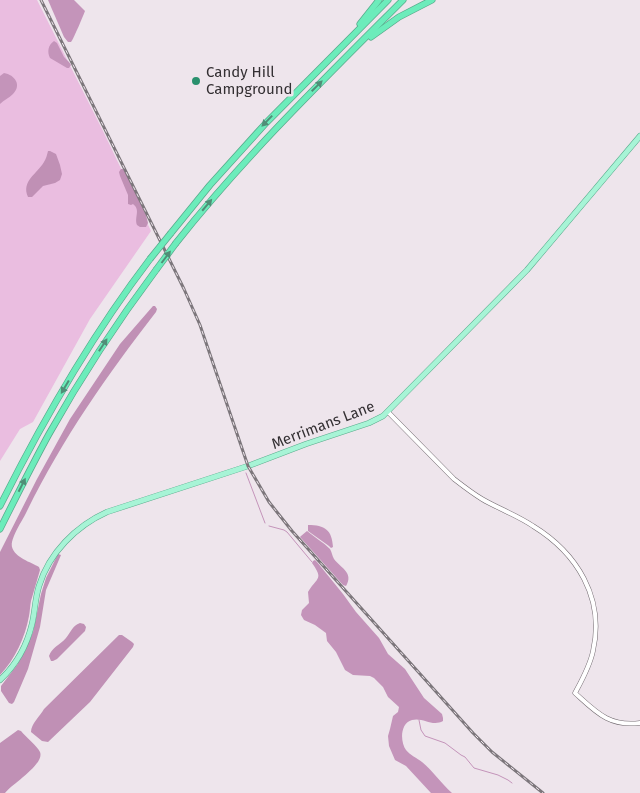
<svg xmlns="http://www.w3.org/2000/svg" width="640" height="793" viewBox="0 0 640 793" font-family="'Fira Sans',sans-serif">
	<rect width="100%" height="100%" fill="#eee5ec"/>
	<path fill="#eabde0" d="M0,0h37l66,131 48,100 -61,88 -57,103 -13,7 -20,32z"/>
	<g fill="#c090b5">
		<path d="M48,151h2l6,3 4,11 2,9 -2,6 -5,3 -12,3 -11,11h-4c-7,-16 9,-23 16,-35 2,-3 3,-7 4,-11z"/>
		<path d="M121,169h2l3,4 20,42 2,8 -2,4h-6l-3,-2c-3,-8 4,-15 -4,-21l-2,1 -3,-1v-9l-8,-19 -1,-4z"/>
		<path d="M153,306h2l2,3 -1,3c-49,63 -95,129 -130,201 -4,8 -16,26 -14,34 3,11 19,15 27,20l1,3c-3,10 -6,21 -9,31 -1,5 -1,10 -2,15 -4,22 -14,43 -29,59v-123l37,-73 33,-60 50,-75z"/>
		<path d="M58,554l3,1 -15,35 -6,37 -12,42 -14,33 -2,2 -3,-1 -8,-12v-5l16,-21 8,-14 8,-19 8,-38 5,-16z"/>
		<path d="M80,623l4,1 2,3 -1,4 -28,28 -4,2h-2l-2,-5c3,-9 11,-11 17,-18 5,-6 6,-12 14,-15z"/>
		<path d="M119,635h3l10,7 2,2 -1,3 -43,55 -42,40 -6,-1 -11,-9c0,-8 9,-16 13,-23z"/>
		<path d="M18,730l3,1c5,6 16,15 19,21 5,12 -28,32 -35,41h-5v-50z"/>
	</g>
	<g fill="#c494ba">
		<path d="M48,0h26l11,11c-1,3 -12,29 -14,31h-3l-4,-5z"/>
		<path d="M54,41l3,2 7,14 5,5 2,3 -2,3h-2l-17,-10c-3,-6 -2,-13 4,-17z"/>
		<path d="M4,73c11,2 18,12 9,21 -4,4 -9,6 -13,10v-28z"/>
		<path d="M308,525c17,0 24,5 25,22l-2,1 -2,-2 -21,-15z"/>
		<path d="M307,531c7,6 16,11 23,18 2,3 2,7 4,10 7,9 20,14 12,27l-3,-1 -43,-48 1,-1z"/>
		<path d="M315,560l2,2 26,32 13,18 23,26 9,16 17,15 19,29 18,16 1,4v3c-11,6 -20,-4 -31,-1 -12,3 -12,22 -6,30 4,5 11,8 16,12 11,9 19,21 30,31h-21l-25,-27 -11,-6 -6,-14 -1,-10 2,-7 3,-13 5,-4 1,-5 -11,-10 -5,-10 -9,-9 -4,-2 -17,-1 -8,-5 -9,-18 -9,-11 -1,-8 -11,-8 -11,-5 -3,-5 1,-5 7,-7 -1,-11c9,-15 16,-12 4,-29l1,-2z"/>
	</g>
	<g fill="none" stroke-linecap="round" stroke-linejoin="round">
		<g stroke="#c494ba" stroke-width="1">
			<path d="M246,473l19,50"/>
			<path d="M269,526l15,4 3,2 25,30"/>
			<path d="M419,720l2,10 4,6 20,7 16,12 4,2 9,11 24,7 10,5 4,3"/>
		</g>
		<defs>
			<path id="minor" d="M388,412l66,67c9,7 18,14 28,20 17,10 35,16 51,27 44,27 72,72 60,125 -3,15 -11,29 -18,42 21,19 34,34 65,30"/>
			<path id="major" d="M0,680c16,-15 27,-35 32,-56 3,-13 3,-25 7,-38 10,-33 37,-60 68,-74l141,-46 58,-22 63,-21 14,-7 144,-146 113,-134"/>
			<g id="highway">
				<path d="M360,24l19,-24"/>
				<path d="M371,37l28,-20 33,-17"/>
				<path d="M171,233l39,-48 56,-62 122,-123"/>
				<path d="M176,243c69,-87 148,-164 227,-243"/>
				<path d="M0,506c43,-86 92,-171 150,-247"/>
				<path d="M0,529c16,-32 32,-64 49,-95 32,-57 68,-112 107,-164"/>
			</g>
		</defs>
		<use href="#minor" stroke="#71696f" stroke-width="5"/>
		<use href="#major" stroke="#58aa8b" stroke-width="6"/>
		<use href="#highway" stroke="#58aa8b" stroke-width="7"/>
		<use href="#minor" stroke="#fff" stroke-width="4"/>
		<use href="#major" stroke="#a7f4d6" stroke-width="5"/>
		<use href="#highway" stroke="#6cecbb" stroke-width="5.5"/>
		<defs>
			<path id="rail" d="M41,0l143,289 16,36 48,141 21,36 23,29 181,202 19,19 51,41"/>
		</defs>
		<use href="#rail" stroke="#7c767b" stroke-width="3"/>
		<use href="#rail" stroke="#eee5ec" stroke-width="1" stroke-dasharray="4" stroke-linecap="butt"/>
		<defs>
			<g id="highway-bridge">
				<path d="M150,259l21,-26"/>
				<path d="M156,270l20,-27"/>
			</g>
		</defs>
		<use href="#highway-bridge" stroke="#58aa8b" stroke-width="7" stroke-linecap="butt"/>
		<use href="#highway-bridge" stroke="#6cecbb" stroke-width="5.5"/>
	</g>
	<defs><path id="oneway-solid" d="M-6-.8H1V-3.2L6.5 0L1 3.2V.8H-6Z" transform="scale(1.25)"/></defs>
	<g fill="#508e77">
		<use href="#oneway-solid" transform="translate(317 86) rotate(-45)"/>
		<use href="#oneway-solid" transform="translate(267 121) rotate(134)"/>
		<use href="#oneway-solid" transform="translate(207 205) rotate(-50)"/>
		<use href="#oneway-solid" transform="translate(166 257) rotate(-53)"/>
		<use href="#oneway-solid" transform="translate(103 345) rotate(-57)"/>
		<use href="#oneway-solid" transform="translate(65 387) rotate(121)"/>
		<use href="#oneway-solid" transform="translate(22 485) rotate(-63)"/>
	</g>
	<circle fill="#29906d" stroke="#eee5ec" stroke-width="2" cx="196" cy="81" r="5"/>
	<g text-anchor="middle" dominant-baseline="central" stroke-width="5" stroke-linejoin="round" paint-order="stroke">
		<g font-size="15" fill="#343033" stroke="#eee5ec" text-anchor="start">
			<text x="206" y="72">Candy Hill<tspan x="206" dy="17">Campground</tspan></text>
		</g>
		<g font-size="15" fill="#343033" stroke="#eee5ec">
			<text transform="translate(323 425) rotate(-21)">Merrimans Lane</text>
		</g>
	</g>
</svg>
